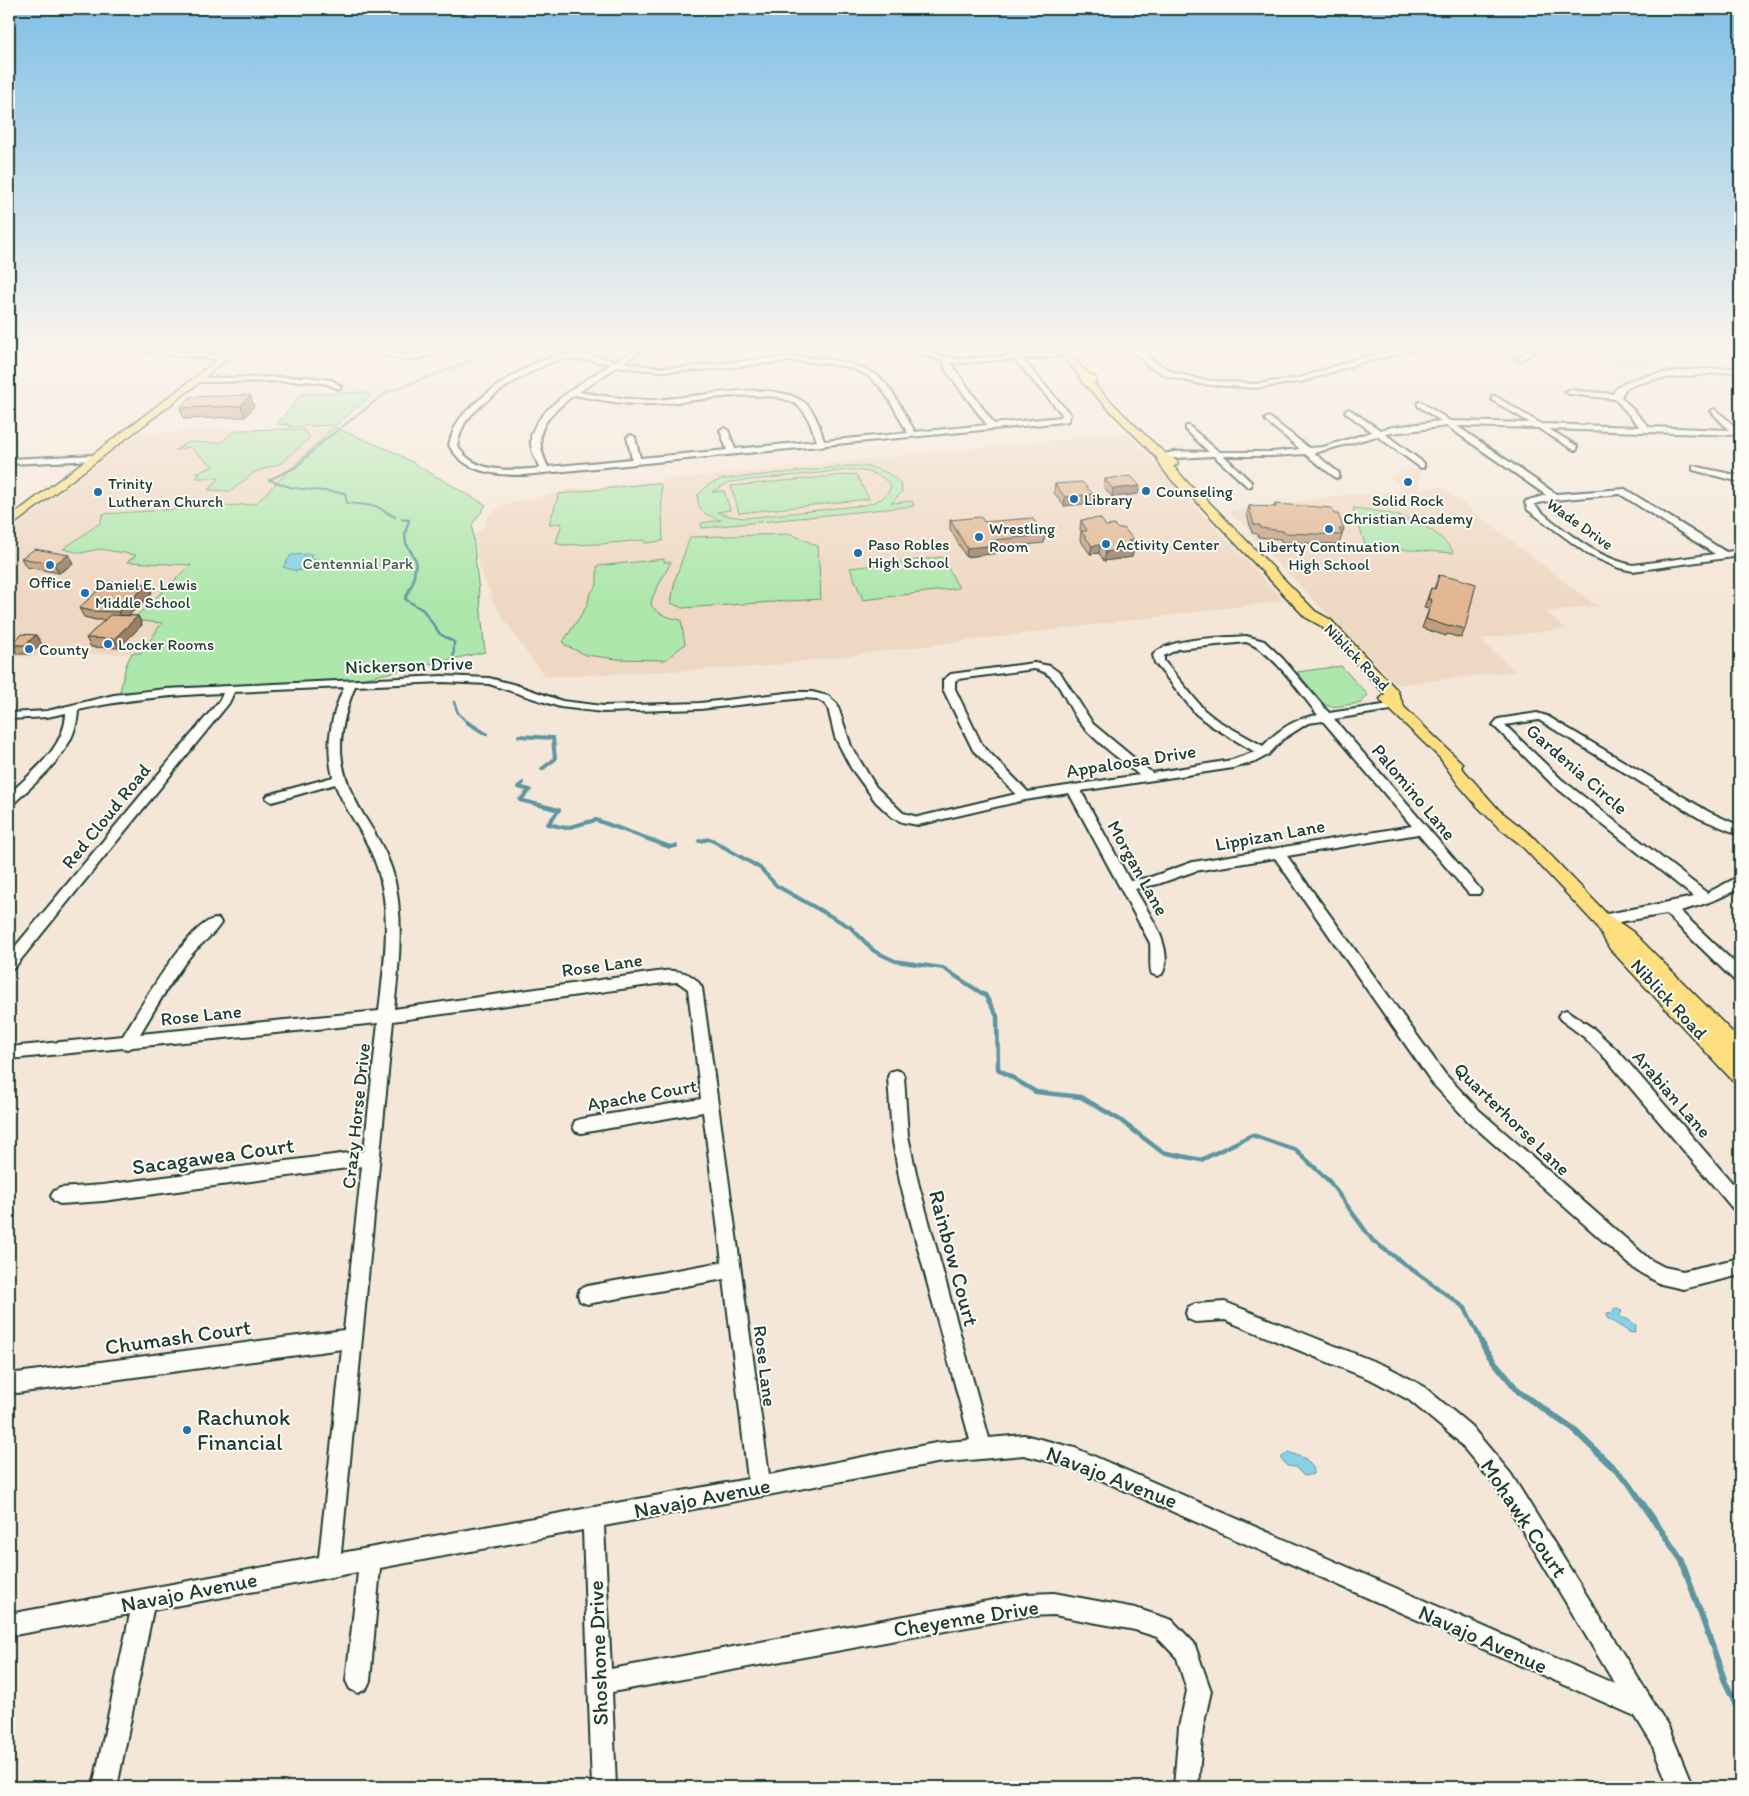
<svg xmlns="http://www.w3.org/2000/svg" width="1749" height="1796" viewBox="0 0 1749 1796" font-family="Itim,sans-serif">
	<rect width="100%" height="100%" fill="#f5e7d8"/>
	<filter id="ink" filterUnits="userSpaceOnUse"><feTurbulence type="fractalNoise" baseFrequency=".02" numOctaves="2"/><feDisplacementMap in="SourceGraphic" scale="10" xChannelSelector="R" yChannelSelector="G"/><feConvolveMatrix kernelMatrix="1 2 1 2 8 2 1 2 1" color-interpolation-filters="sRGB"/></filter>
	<g filter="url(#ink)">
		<g fill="#efd8c3">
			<path d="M334,427l-201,194 29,1 -21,31 -132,4v-125l129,-99z"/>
			<path d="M1127,433l157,168 -525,66 -213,10 -23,-29 -29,-45 -16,-40 -3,-28 10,-9 2,-9 5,-5 11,-7 59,-13 3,-2z"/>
			<path d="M1411,468l9,2v19l20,-3 156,120 -49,6 19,17 -86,10 35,32 -118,14 -147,-150 -2,-7 -20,-17 132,-18 3,2 42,-5 -17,-14z"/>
		</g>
		<g fill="#aee7ac" stroke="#669270" fill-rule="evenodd">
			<path d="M1592,347h148v7l-115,10z"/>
			<path d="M366,392l5,4 -35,29 -47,2v-2l-12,-1 24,-30z"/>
			<path d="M334,427l60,25 92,53 -14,20 13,127 -157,34 -191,8 -17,-3 6,-26 6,-12h9l21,-30 -30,-3 59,-55 -64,-3 9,-7 -37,-6 -18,4 -18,-4 37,-26 3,-9 152,-10z"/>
			<path d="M292,429l12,1 6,7 -28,26 -27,9 -24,19 -23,-1 11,-12h-23l4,-4 -6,-1 20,-6 -24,-20 -15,3 13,-8 33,1 14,-13z"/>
			<path d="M850,466c19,-1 38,3 51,18l1,8 -11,11 21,-2 2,5 -212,22 -1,-5 20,-3c-13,-4 -25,-8 -23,-25l10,-10 14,-6zM849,470c17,1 31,2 42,16 -4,13 -14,15 -26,19l-120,13 -16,-2 -12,-4 13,-2 -6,-19 -12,1 18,-10z"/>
			<path d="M856,474l13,25 -130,14 -8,-27z"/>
			<path d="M655,483l6,2 2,56 -18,2 -1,-3 -44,4 -39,1 -5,-2 6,-20 -13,1 10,-30z"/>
			<path d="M1353,508c37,4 79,11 101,45l-85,-6 -4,-3z"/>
			<path d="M791,534l27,12 3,53 -139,9 -11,-5 4,-23 15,-43z"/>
			<path d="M942,557l17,31 -96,12 -13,-32z"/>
			<path d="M664,559v3h7c-5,11 -20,33 -20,43 8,11 18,12 30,15l4,24 -20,16 -48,-1 -31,-4 -21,-10 -2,-3 24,-36 3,-12 7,-9v-19z"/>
			<path d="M1341,666l27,29 -7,8 -30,4 -7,-3 -27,-32z"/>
		</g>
		<g fill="#86d1e6" stroke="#5d969f">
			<path d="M312,554l-2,5 16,3 -3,5 -27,4 -13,-4 8,-12z"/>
			<path d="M1614,1308l8,3 -3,6 8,2 9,6 -1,7 -4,1 -24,-15v-5l6,-1z"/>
			<path d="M1288,1452l18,7 8,10 -1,5 -9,2 -9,-9 -8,-1 -6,-8z"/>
		</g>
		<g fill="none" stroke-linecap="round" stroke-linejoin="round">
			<path stroke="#5d969f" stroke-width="2" d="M386,512l-10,-6 -29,-3 -2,-10 -52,-5 -24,-8 27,-13 25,-24 66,-51 109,-40"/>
			<g stroke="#5d969f" stroke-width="2.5">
				<path d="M384,511l11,6"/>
				<path d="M402,519l7,1 -4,14 1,9 10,18 -3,21 -8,17 18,11 17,24 14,8 -1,26"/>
				<path d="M454,702l4,11 11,11"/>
			</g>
			<g stroke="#5d969f" stroke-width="4">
				<path d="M467,722l19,12"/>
				<path d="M519,736l34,2 2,21 -13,10"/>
				<path d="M523,783l-5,4 12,3 -10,10 39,10 -11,14 18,4 30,-8 74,27 6,-1"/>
				<path d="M699,841l11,-2 50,29 17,18 73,41 24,24 21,10 48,7 43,28"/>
			</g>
			<path stroke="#5d969f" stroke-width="4.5" d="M985,995l12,21 1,53 38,23 45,5 39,23 42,32 39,8 51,-25 44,15 33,31 44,60 92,67 19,38"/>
			<path stroke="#5d969f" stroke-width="6" d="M1483,1345l4,8 32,39 55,38 54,52 54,79 42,118 16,34"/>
			<defs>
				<g id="minor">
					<path d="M25,347h10l-26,10v-4z"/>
					<path d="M112,347h21l90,9 4,2 -4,2 -107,-11z"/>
					<path d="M358,347c23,0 56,18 74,0h8c-20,23 -54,7 -79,2z"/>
					<path d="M505,347h7l-7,6 -4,-2z"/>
					<path d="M639,347h8l-23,15c21,5 42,7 64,5 58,-4 115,-20 171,0 7,3 15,5 21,11 15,14 24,36 35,54l72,-7 -42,-56v-8l-45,-13 -1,-1h9l29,8 23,4 103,-7h3v4l-44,3 48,55 -2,7 -14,2 -228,22 -4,2 -3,-1 -295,29c-29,0 -60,-2 -75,-30 2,-9 5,-17 10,-25 17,-23 75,-62 103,-65 18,-2 37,2 54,6zM562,359l28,1 21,4c-23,15 -77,45 -80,75 -1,10 4,20 9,29 -29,3 -67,6 -83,-23 2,-8 4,-15 8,-22 15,-23 71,-58 97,-64zM1014,359l48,55 -1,3 -67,7 -42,-59v-3l8,1zM793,361c24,1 62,2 81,20 15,13 23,34 34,52l-84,8c-4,-13 -9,-32 -22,-40 -33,-22 -111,-2 -151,-1 -24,0 -48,-4 -72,-8l39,-26c62,12 114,-1 175,-5zM574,395c26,5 51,10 76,9 37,0 118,-20 147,1 11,7 15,24 20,36l-82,8 -7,-19 -4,-2 -4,2 7,20 -87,8 -5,-21 -4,-2 -4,2 5,22 -84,8c-18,-36 -2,-50 26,-72z"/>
					<path d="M1130,347h8l15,14 20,11 28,8 54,4 45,-6 57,-19 58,-12h12l-68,16 -58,19 -46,6 -54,-4 -34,-8 -20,-11z"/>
					<path d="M1520,347h8l6,5 -14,9 -4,-2 10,-7z"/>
					<path d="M1729,368l11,1v4l-11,-1 -72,7 -24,6 -8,4 -4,8 28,30 80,3 -18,-19 4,-2 25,22v4l-191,-6 28,17v4h-3l-36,-22 -81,-2 99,68 69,-5 101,63 14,-2v6l-107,15 -14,-3 -30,-13 -61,-45 -3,-7 1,-2 20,-6 -99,-69 -62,8 39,29v4l-3,1 -44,-32 -63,17 25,20v4l-3,1 -31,-24 -33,2h-48l27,26v4l-3,1 -34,-31c-9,0 -52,4 -56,1 12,-8 36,-5 51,-5l-23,-22v-4h3l30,26h53l28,-3 -34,-28 -1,-2 4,-2 40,31 14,-1 49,-15 -26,-19 -1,-2 4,-2 31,21 13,-3 48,-6 -23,-15v-4h3l29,19 80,2 -38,-23v-4h3l46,28 99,3 -25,-28 -46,-5 -4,-2 4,-2 44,4c9,-24 92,-24 116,-26zM1620,494l95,60 -82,11c-32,-6 -57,-26 -82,-45 -5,-5 -13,-10 -17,-16l20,-4z"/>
					<path d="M307,377l25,3 10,7 -4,2 -11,-5 -20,-3 -110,1 -4,-2 4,-2z"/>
					<path d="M95,455l4,3 -1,2 -89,4v-5z"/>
					<path d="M1693,466l47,10v6l-47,-12z"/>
					<path d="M1246,636l18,5 18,17 47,55 68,-10 6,3 -6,3 -63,10 145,169 2,3 -2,3h-10l-51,-60 -131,22 158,218 35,37 169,148 15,8 19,4 57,-13v17l-57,14 -22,-5 -24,-13 -169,-150 -35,-37 -158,-226 -80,13 -37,13 -23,5c12,22 41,60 27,85l-5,2 -5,-2c-3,-5 -1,-23 -2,-31l-81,-150 -44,7 -107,25 -16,-3 -10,-5 -16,-15 -25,-34 -16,-31 -7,-29 -4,-5 -7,-4 -13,-1 -104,11 -97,3 -43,-5 -71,-23 -47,-2 -87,4c-20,51 -20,82 9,130 12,19 24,38 30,61 10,43 5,88 0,132l270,-38c16,-1 30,2 38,17l67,487 167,-32 34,-3 -70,-258 -8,-46 -4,-59 2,-5 6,-2 6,2 2,5 4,59 10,46 71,256 35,-3 51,13 540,236 -118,-196 -40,-48 -48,-40 -35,-19 -149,-61 -30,2 -7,-3 -2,-6 2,-6 7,-3 30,-2 163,65 35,19 48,40 40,48 157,252 25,61h-24l-18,-45 -16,-26 -561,-248 -50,-13 -88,8 -332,63 7,143 416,-75 27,-1 81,15 37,12 22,23 17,48 -8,36 -5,60h-24l5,-60 8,-36 -10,-33 -20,-21 -22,-7 -81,-15 -27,1 -415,76 4,95h-24l-9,-257 -203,38 -10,113 -4,8 -8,4 -8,-4 -4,-8 12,-109 -205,38 -36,177h-24l37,-173 -121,22v-22l310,-57 23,-208 -333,45v-20l335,-44 18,-164 -259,35 -43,3 -6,-3 -3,-5 3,-5 6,-3 43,-3 261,-34 14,-128 -245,24 -6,2 -4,-1 -114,11v-12l114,-11c13,-21 71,-124 96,-117l2,4c-7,12 -21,21 -30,32 -19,24 -35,52 -51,79l239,-23c6,-53 15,-110 -8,-159 -10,-24 -27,-44 -36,-68l-63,18 -6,-4 2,-3 65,-18c-8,-33 -2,-60 11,-90l-110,5 -5,11 -215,265 -5,1v-15l211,-254 3,-7c-50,2 -97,6 -145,17 -1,40 -38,68 -65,94l-4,1v-11c23,-22 56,-46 57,-81l-19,4 -38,2v-6l38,-2 67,-16 52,-6 276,-13 47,2 27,7 46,16 41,5 97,-3 95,-11h17l16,4 9,8 14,42 25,41 27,26 15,4 98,-23 -43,-44 -30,-61v-9l8,-6 83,-11 16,3 11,8 32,50 59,49 80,-13 23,-8 -45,-27 -14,-11 -41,-51 -2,-8c16,-18 69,-17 93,-19zM1246,642c26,8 54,51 72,73 -23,3 -40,15 -55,31l-45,-25 -14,-11 -40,-49v-5l14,-7zM1034,669c25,3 31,34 44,51 16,21 41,38 61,55l-111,17 -46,-47 -27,-56v-8l3,-2zM1323,721l89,105 -219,36 -42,15 -21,4 -49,-90 152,-23 22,-6 13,-7 15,-16 25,-16zM678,982l10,7 13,110 -120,20 -6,2 -2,5 2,5 6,2 122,-21 19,150 -135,24 -7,3 -2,6 2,6 7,3 137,-25 24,200 -407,74 52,-532 271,-38z"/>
					<path d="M1537,713l10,3 162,96 31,14v9l-41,-17 -160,-98 -34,5 56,54 146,114 33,-17v11c-18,12 -39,18 -60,24l60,57v14l-5,-1 -69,-67 -64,11 -5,-1 -2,-4 2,-4 5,-1 92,-18 -141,-112 -60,-60 5,-6z"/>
					<path d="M1566,1010l28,19 26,24 120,139v20l-6,-2 -126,-149 -24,-24 -23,-17 -3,-4 3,-4z"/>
				</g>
				<g id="major">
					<path d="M231,347h9l-40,35 -187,143 -4,1v-8l185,-140z"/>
					<path d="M1053,347h9l24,25 10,6v4l-3,1c21,22 42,43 64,63 7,7 16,11 21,17l-1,2 -4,1 23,26 8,5 111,114 16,9 66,70 7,17 56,54 3,3 -2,3 38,43 33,26 76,79 25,17 107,108v43l-7,-2 -123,-132 -14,-24 -76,-81 -22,-17 -21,-21 -19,-22 -18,-26 -58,-56 -2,-3 5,-5 -64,-68 -16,-9 -109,-116c-12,-7 -35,-30 -39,-43l-75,-76 -3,-7z"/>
				</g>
			</defs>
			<use href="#minor" stroke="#1f3d34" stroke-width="4"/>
			<use href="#major" stroke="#1f3d34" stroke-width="3"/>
			<use href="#minor" fill="#fdfcf7" fill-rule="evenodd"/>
			<use href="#major" fill="#fddf80" fill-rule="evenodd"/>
		</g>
		<g fill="#c29d7d" stroke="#1f3d34">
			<path d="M254,406l-9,11 -61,2 -4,-11z"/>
			<path d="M1105,479l33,15 -26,3 -8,-10z"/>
			<path d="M1055,484l37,19 -28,3 -10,-13z"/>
			<path d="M1275,504l59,10 10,15 -5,15 -58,-2v-3l-23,-2 -1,-3 -5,-1 -5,-19 2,-8 26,1z"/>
			<path d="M950,520l34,2 61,13 -1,8 -46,5v5l-32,4 -16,-28z"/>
			<path d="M1081,520l25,6 27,21 1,1 -2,9 -28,4 -5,-8 -9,1 -10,-14 1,-9 -1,-2z"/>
			<path d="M69,555l4,9 -14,9 -33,-6 -5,-9z"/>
			<path d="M1439,575l26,54 -4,9 -14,-4 -1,2 -24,-8 7,-19 -5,-1 7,-20 3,1z"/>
			<path d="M152,593l-24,23h10l4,9 -23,23 -28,-1 -5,-9 19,-18h-9l-12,-3 -5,-9z"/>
			<path d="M42,644l-12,10h-14l-6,-9z"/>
		</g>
		<g fill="#9e7f66" stroke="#1f3d34">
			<path d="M250,395l4,11 -9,11 -4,-11z"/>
			<path d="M1140,486l-2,8 -26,3 1,-8z"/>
			<path d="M1093,494l-1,9 -28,3 1,-9z"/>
			<path d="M1134,540l-2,8 -4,-7z"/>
			<path d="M998,545v8l-32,4 1,-9z"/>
			<path d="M1100,545l-1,8 -9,1 2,-8z"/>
			<path d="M1134,548l-2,9 -28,4 2,-9z"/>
			<path d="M69,555l4,9 -14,9 -5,-9z"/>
			<path d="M148,584l4,9 -29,28 -5,-9z"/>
			<path d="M138,616l4,9 -23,23 -5,-9z"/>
			<path d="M36,635l6,9 -12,10 -5,-9z"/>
		</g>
		<g fill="#e1b691" stroke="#1f3d34">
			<path d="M250,395l-9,11 -61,2 10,-11z"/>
			<path d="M1131,476l9,10 -27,3 -8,-10z"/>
			<path d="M1082,482l11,12 -28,3 -10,-13z"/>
			<path d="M1275,504l57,4 2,6h4l6,15h-5l3,6 -58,-2 -1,-2 -23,-3v-3h-6l-5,-19 27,1z"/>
			<path d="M981,517l3,5 48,-4 13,17 -50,5 3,5 -31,3 -17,-28z"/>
			<path d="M1100,518l6,8 8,-1 4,4 6,-1 10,12 -6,1 6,7 -28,4 -6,-7 -8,1 -11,-15h6l-6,-11z"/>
			<path d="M35,549l34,6 -15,9 -33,-6z"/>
			<path d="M1439,575l14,3v-1l23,7 -11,45 -15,-4v2l-24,-8 6,-19 -4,-1 3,-11 4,1z"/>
			<path d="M107,582l41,2 -30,28 -27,-1 -12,-3z"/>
			<path d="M110,615l28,1 -24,23 -28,-1z"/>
			<path d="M22,634l14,1 -11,10h-15z"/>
		</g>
	</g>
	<linearGradient id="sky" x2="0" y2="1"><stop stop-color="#81c0e7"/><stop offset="0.58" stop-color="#faf4ed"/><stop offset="1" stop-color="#faf4ed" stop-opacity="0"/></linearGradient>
	<rect width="1749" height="598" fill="url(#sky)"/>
	<g fill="#1f6fb2" stroke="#fdfcf7" stroke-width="2">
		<circle cx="1408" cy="482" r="5"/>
		<circle cx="1146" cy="491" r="5"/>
		<circle cx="98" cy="492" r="5"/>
		<circle cx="1074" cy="499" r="5"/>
		<circle cx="1329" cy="529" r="5"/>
		<circle cx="979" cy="537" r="5"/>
		<circle cx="1106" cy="544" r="5"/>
		<circle cx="858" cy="553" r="5"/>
		<circle cx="50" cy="565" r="5"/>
		<circle cx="85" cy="593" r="5"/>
		<circle cx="108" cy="644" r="5"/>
		<circle cx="29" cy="649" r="5"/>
		<circle cx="187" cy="1430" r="5"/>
	</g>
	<g text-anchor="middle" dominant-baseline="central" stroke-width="4" stroke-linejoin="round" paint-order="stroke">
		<g font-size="16" fill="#1f3d34" stroke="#fdfcf7" text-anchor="start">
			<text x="108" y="483">Trinity<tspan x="108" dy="18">Lutheran Church</tspan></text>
			<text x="1156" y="491">Counseling</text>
			<text x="1084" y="499">Library</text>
			<text x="1408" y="500" text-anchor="middle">Solid Rock<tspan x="1408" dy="18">Christian Academy</tspan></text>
			<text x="989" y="528">Wrestling<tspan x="989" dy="18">Room</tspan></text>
			<text x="868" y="544">Paso Robles<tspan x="868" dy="18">High School</tspan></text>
			<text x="1116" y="544">Activity Center</text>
			<text x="1329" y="546" text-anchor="middle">Liberty Continuation<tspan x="1329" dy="18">High School</tspan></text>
			<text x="50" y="582" text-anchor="middle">Office</text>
			<text x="95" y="584">Daniel E. Lewis<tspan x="95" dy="18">Middle School</tspan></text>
			<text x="118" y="644">Locker Rooms</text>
			<text x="39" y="649">County</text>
		</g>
		<g font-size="16" fill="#1f3d34" stroke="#fdfcf7">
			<text transform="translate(1580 524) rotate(35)">Wade Drive</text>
			<text transform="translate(1357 657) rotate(46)">Niblick Road</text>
		</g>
		<g font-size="16" fill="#3c5f4c" stroke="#fdfcf7">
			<text x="358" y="563">Centennial Park</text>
		</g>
		<g font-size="19" fill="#1f3d34" stroke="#fdfcf7">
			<text transform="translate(409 665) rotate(-2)">Nickerson Drive</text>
			<text transform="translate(1131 761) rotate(-9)">Appaloosa Drive</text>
			<text transform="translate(1577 769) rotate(41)">Gardenia Circle</text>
			<text transform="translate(1414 792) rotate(50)">Palomino Lane</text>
			<text transform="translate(106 816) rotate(-51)">Red Cloud Road</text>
			<text transform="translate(1270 835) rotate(-10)">Lippizan Lane</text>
			<text transform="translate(1138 868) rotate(61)">Morgan Lane</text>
			<text transform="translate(602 965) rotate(-8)">Rose Lane</text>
			<text transform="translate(1669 999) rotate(47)">Niblick Road</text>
			<text transform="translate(201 1015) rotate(-6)">Rose Lane</text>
			<text transform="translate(1672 1094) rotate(49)">Arabian Lane</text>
			<text transform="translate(642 1095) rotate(-10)">Apache Court</text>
			<text transform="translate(356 1116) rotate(-84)">Crazy Horse Drive</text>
			<text transform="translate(1512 1119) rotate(44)">Quarterhorse Lane</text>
			<text transform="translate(765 1366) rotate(83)">Rose Lane</text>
		</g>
		<g font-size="22" fill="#1f3d34" stroke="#fdfcf7">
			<text transform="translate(213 1156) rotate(-8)">Sacagawea Court</text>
			<text transform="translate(954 1258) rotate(75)">Rainbow Court</text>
			<text transform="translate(178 1337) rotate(-8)">Chumash Court</text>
			<text transform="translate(1112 1477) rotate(21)">Navajo Avenue</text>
			<text transform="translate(702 1498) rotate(-11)">Navajo Avenue</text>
			<text transform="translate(1524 1518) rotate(56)">Mohawk Court</text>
			<text transform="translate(189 1592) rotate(-11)">Navajo Avenue</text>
			<text transform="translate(966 1618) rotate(-9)">Cheyenne Drive</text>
			<text transform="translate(1483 1639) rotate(24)">Navajo Avenue</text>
			<text transform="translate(598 1653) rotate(-92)">Shoshone Drive</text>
		</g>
		<g font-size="22" fill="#1f3d34" stroke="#fdfcf7" text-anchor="start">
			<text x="197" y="1417">Rachunok<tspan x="197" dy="25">Financial</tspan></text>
		</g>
	</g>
	<rect width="1749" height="1796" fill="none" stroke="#fdfcf7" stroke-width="30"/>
	<rect x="15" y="15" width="1719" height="1766" fill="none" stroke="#1f3d34" stroke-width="2" filter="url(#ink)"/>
</svg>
